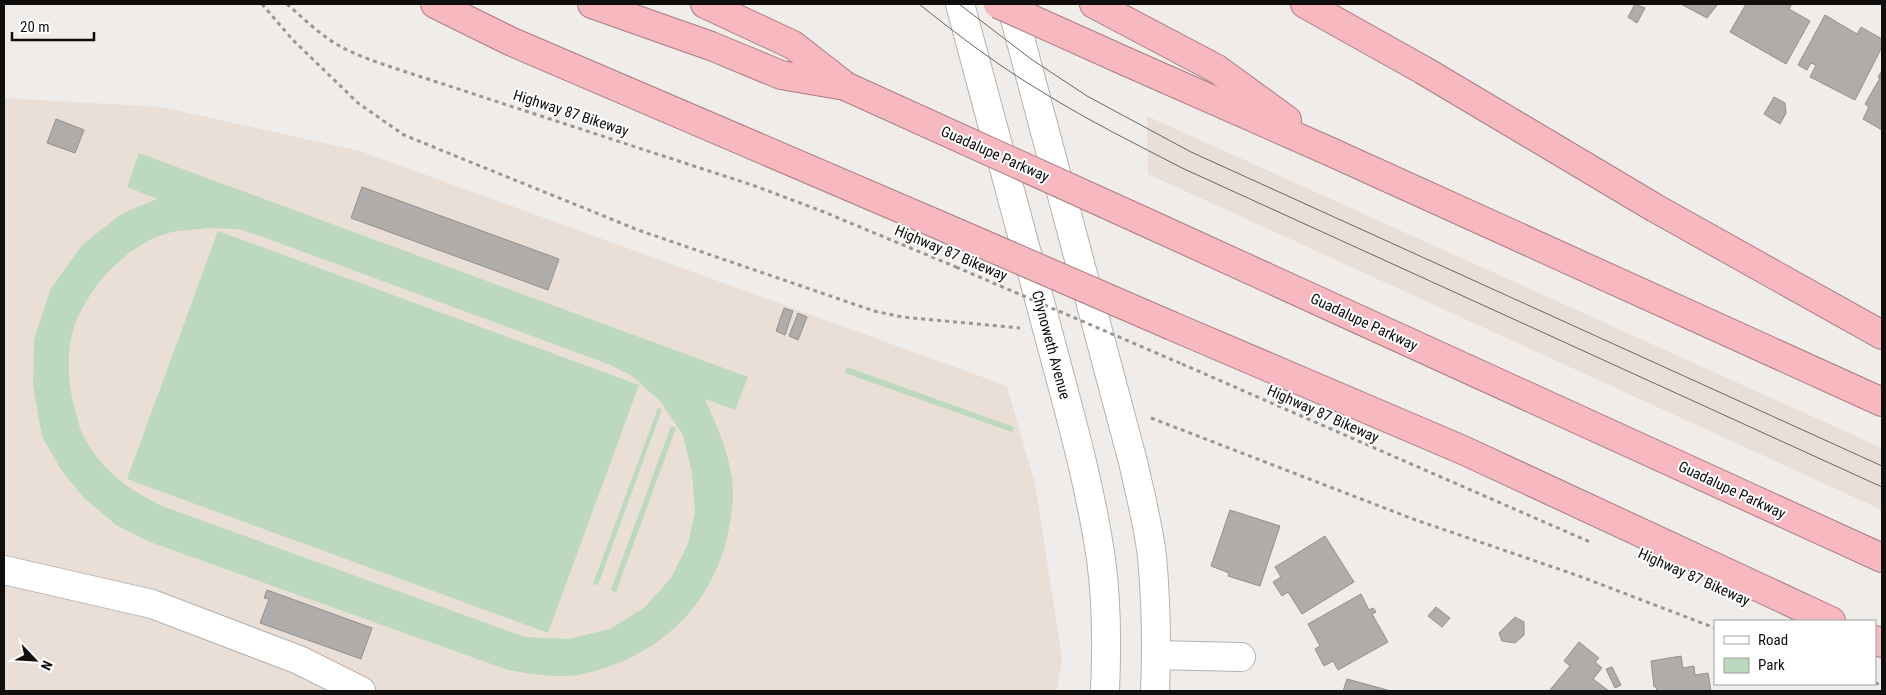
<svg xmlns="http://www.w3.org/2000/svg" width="1886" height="695" viewBox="0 0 1886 695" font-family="'Roboto Condensed',sans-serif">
	<rect width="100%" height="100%" fill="#f0ece9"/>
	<g fill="#eadfd7">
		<path d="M4,98l157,9 199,44 647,235 28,97 27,175 -5,33h-1053z"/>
		<path d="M1147,116l735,332v62l-734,-336z"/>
	</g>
	<g fill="#bcd8bd" fill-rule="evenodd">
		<path d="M139,153l609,224 -13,33 -30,-11c12,28 22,48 27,79 3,20 -1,41 -5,60 -18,73 -72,120 -144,136 -24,5 -51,0 -75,-4l-358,-128 -34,-17 -32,-27 -23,-28 -19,-34 -9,-50 1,-46 17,-52 31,-43 39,-31 36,-15 -30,-12zM206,228l32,1 22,7 348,128 24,12 28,25 23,34 9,38 3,38 -7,33 -17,34 -26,29 -35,22 -42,10 -43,-2 -363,-131c-34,-17 -59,-34 -78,-69 -4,-6 -5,-14 -7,-21 -10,-30 -12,-68 0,-97 17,-38 51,-74 91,-86 12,-3 26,-3 38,-5z"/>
		<path d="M218,231l421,154 -91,248 -421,-154z"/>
		<path d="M847,367l167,60 -2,5 -167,-59z"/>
		<path d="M658,408l4,1 -64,176 -5,-1z"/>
		<path d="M671,426l5,2 -60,164 -5,-2z"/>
	</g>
	<g fill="#afaca9" stroke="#94908d">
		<path d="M1635,4l10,4 -8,15 -9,-6z"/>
		<path d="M1681,4h37l-11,14z"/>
		<path d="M1746,4h46l-3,5 21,12 -24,43 -56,-32z"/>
		<path d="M1825,15l32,19 4,-7 21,12v8l-27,53 -45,-23 6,-12 -5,-2 -4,7 -9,-5z"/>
		<path d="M1882,70v60l-19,-11 6,-12 -4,-3 15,-26 -2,-1z"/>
		<path d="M1774,97l11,6 1,10 -6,11 -16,-10z"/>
		<path d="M56,119l28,11 -9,23 -28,-10z"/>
		<path d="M362,187l197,72 -11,31 -197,-72z"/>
		<path d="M784,308l9,3 -8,24 -9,-4z"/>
		<path d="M798,313l9,4 -9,23 -9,-4z"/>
		<path d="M1230,510l50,16 -20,60 -32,-10 1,-3 -18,-7z"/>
		<path d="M1325,536l29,46 -52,32 -14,-22 -6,4 -9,-14 8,-5 -6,-10z"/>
		<path d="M267,590l105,38 -11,31 -101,-36 9,-24 -5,-1z"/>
		<path d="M1361,594l8,16 4,-2 3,4 -4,2 16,28 -50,28 -5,-9 -9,5 -9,-17 5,-3 -12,-22z"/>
		<path d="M1436,607l14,11 -8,9 -14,-11z"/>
		<path d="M1515,617l9,5v13l-9,8 -13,-2 -3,-8z"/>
		<path d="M1579,642l20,16 -4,4 7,6 -9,11 16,12h-60l21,-25 -6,-5z"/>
		<path d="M1681,656l2,12 11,-2 1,9 13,-2 3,18h-54l-1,-4h-2l-3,-26z"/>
		<path d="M1612,667l9,18 -6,3 -9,-19z"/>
		<path d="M1347,679l44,12h-48z"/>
	</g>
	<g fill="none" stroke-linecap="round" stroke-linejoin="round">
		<defs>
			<g id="minor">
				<path d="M960,4c28,104 56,209 84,313 21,80 45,160 57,242 6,44 6,88 4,132"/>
				<path d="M1011,4l122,458c7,31 15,62 19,94 4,45 5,90 3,135"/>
				<path d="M4,570l148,34 147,56 62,31"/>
				<path d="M1157,655l84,2"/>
			</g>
			<g id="highway">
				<path d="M435,4l75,37 436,187"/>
				<path d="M592,4l119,42 70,29 64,11"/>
				<path d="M705,4l88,41 50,39"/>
				<path d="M1094,4l123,65 70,51"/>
				<path d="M1305,4l118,66 232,138 227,127"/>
				<path d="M1127,62l204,90 551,250"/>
				<path d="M1143,221l739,337"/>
				<path d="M1172,326l293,125 366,170"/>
				<path d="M1875,640l7,3"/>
			</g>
		</defs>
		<use href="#minor" stroke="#b5b2af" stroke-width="30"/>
		<use href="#highway" stroke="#a77d81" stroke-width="30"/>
		<g stroke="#999694" stroke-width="3" stroke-dasharray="4 4" stroke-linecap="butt">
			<path d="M262,4l30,35 66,64 46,32 234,95 236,81 28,6 118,11"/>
			<path d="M287,4c16,14 32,30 51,41 15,9 33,15 50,21l367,120 69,26 132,55"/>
			<path d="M1182,364l408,178"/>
			<path d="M1151,418l262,101 166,57 136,52"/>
			<path d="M1875,683l7,2"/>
		</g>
		<use href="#minor" stroke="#fff" stroke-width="28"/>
		<use href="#highway" stroke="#f8b8bf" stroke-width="28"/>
		<g stroke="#686664" stroke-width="1">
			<path d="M919,4c40,32 81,63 125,89 45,28 92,51 138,75l700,319"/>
			<path d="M959,4l72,55 56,37 104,56 691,314"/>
		</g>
		<defs>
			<g id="highway-bridge">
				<path d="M998,4l129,58"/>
				<path d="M845,86l298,135"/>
				<path d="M946,228l226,98"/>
			</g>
		</defs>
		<use href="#highway-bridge" stroke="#a77d81" stroke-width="30" stroke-linecap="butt"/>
		<path stroke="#999694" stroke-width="3" stroke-dasharray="4 4" stroke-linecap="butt" d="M956,267l226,97"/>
		<use href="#highway-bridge" stroke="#f8b8bf" stroke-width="28"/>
	</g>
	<g text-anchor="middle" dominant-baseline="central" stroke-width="4" stroke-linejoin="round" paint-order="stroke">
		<g font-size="15" fill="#100f0e" stroke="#fff">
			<text transform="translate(571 113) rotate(18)">Highway 87 Bikeway</text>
			<text transform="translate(995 154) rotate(24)">Guadalupe Parkway</text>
			<text transform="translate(951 253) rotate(23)">Highway 87 Bikeway</text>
			<text transform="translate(1364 322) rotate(25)">Guadalupe Parkway</text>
			<text transform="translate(1051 345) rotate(75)">Chynoweth Avenue</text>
			<text transform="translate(1323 414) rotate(24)">Highway 87 Bikeway</text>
			<text transform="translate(1732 490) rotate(25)">Guadalupe Parkway</text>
			<text transform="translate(1694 577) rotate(24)">Highway 87 Bikeway</text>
		</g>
	</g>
	<rect width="1886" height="695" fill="none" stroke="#100f0e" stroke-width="10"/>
	<rect x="1714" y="620" width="162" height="65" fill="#ffffff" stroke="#9f9f9f"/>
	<rect x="1724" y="636" width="25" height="8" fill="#ffffff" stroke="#9f9f9f"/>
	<text x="1758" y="645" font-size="15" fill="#100f0e">Road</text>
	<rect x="1724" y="658" width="25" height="15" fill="#bcd8bd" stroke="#9f9f9f"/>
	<text x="1758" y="670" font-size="15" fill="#100f0e">Park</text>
	<g transform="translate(35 660) rotate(115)" stroke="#ffffff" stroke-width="4" paint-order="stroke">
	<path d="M0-4L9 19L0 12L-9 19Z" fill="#100f0e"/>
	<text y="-8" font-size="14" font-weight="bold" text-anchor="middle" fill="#100f0e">N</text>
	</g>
	<path d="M12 32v8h82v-8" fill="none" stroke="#100f0e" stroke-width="2.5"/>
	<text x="20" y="32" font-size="15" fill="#100f0e" stroke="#ffffff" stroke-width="4" paint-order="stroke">20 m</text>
</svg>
